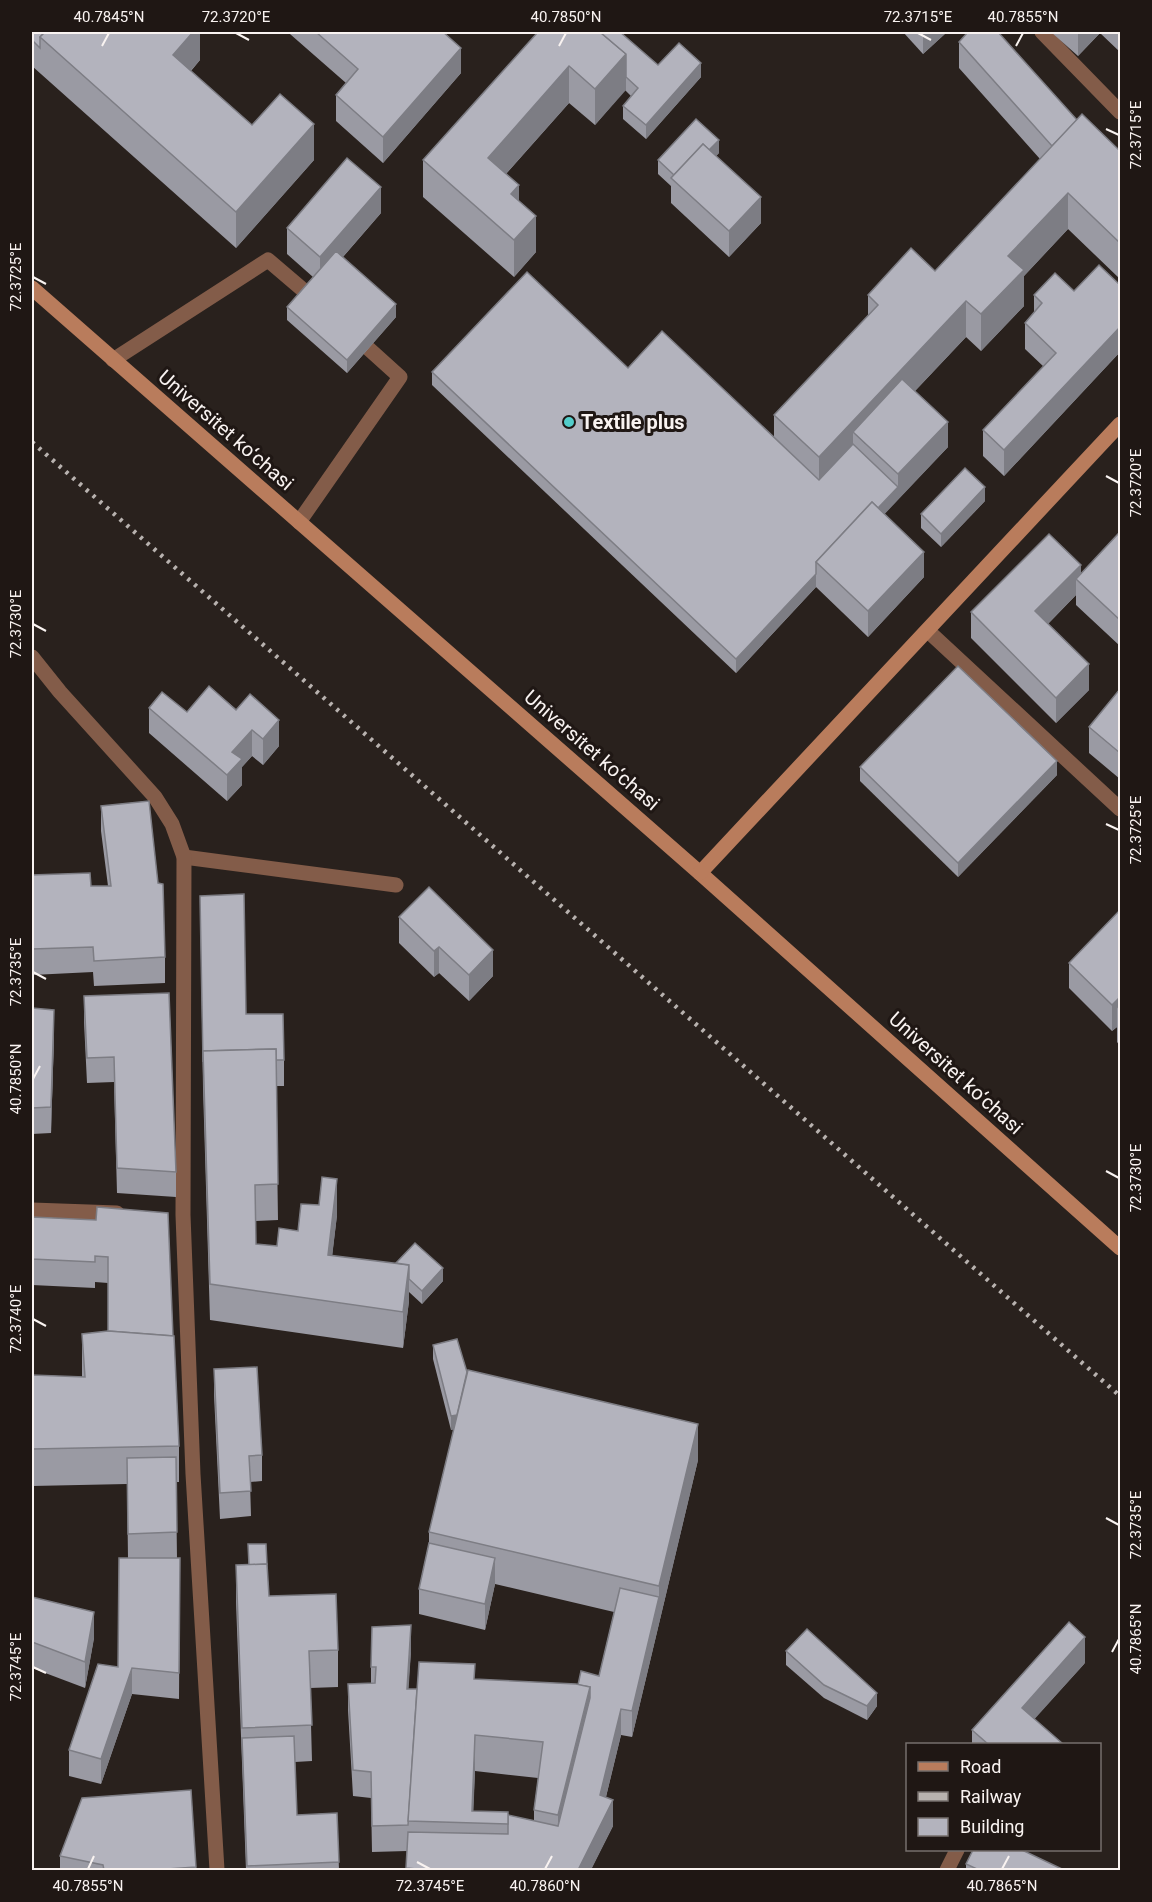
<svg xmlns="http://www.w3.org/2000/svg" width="1152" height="1902" viewBox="0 0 1152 1902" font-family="Roboto,sans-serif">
	<rect width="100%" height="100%" fill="#29211d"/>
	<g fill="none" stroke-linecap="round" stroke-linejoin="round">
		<g stroke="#835c49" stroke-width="15">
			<path d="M113,360l155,-100 41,35"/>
			<path d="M299,522l101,-145 -31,-28"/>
			<path d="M184,857l212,28"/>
			<path d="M32,1210l85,3"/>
			<path d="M947,1870l10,-20"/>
		</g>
		<g stroke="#835c49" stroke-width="15">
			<path d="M1042,32l78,80"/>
			<path d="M928,631l192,178"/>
			<path d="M32,657l28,35 95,105 17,27 12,33 -1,358 10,259 24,396"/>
		</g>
		<g stroke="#b97c5c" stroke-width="15">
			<path d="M32,288l668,585 420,375"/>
			<path d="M700,873l420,-449"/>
		</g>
		<path stroke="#b8b2af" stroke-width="4.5" stroke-dasharray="3 6" stroke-linecap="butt" d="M32,442l1088,954"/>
	</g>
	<g fill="#9a9aa3" fill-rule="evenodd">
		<path d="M32,32h168v28l-9,11 61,54 62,35 -78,88 -204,-182z"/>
		<path d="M290,32h153l18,41 -78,90 -47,-42v-26l10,-12 -56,-49z"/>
		<path d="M538,32l163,45 -55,62 -23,-20v-13l8,-10 -6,-6 -30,35 -26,-22 -63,71 13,27 17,51 -22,25 -91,-80v-37z"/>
		<path d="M903,32h44l-24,22z"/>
		<path d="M1051,32h69v20l-20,-19 -22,23z"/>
		<path d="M959,42l118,78 43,31v128l-52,-50 -44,47v30l-43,45 -15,-14 -51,54 33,56 -64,67 40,63 -56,60 -52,-50 -80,86 -304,-288v-13l196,-4 146,70v-23l94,-99v-21l67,-24 105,-112 -81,-91z"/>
		<path d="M719,153l-3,3 45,67 -32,34 -58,-54v-17l-13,-12v-14z"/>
		<path d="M381,213l-38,44 53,60 -49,56 -60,-53v-13l26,-30 -26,-23v-26z"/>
		<path d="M1120,285v67l-116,124 -21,-20v-26l61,-63 -19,-18v-26l9,-10v-18z"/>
		<path d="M985,501l-44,46 -20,-19v-14z"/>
		<path d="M1120,537v109l-44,-41v-10l-28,29 41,66 -33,33 -85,-85v-26l110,-38z"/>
		<path d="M209,686l70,60 -16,19 -11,-9 -10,11v18l-15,16 -78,-68v-25l38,4z"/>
		<path d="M1120,689v90l-31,-26v-26z"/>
		<path d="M860,767l197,8 -99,102 -98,-96z"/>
		<path d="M101,806l64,151v26l-71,3 -1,-14 -61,3v-100l59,11h17l-7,-55z"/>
		<path d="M200,896l46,118 38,46v26h-8l2,134 -22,1v23l21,2 21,-15 39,-16 -5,41 111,25 -21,23 -13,-12v9l-6,47 -193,-28 -7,-232z"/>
		<path d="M1120,910v136l-3,-4v-15l-5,4 -43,-43v-25z"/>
		<path d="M399,917l94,59 -24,25 -30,-28 -5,4 -35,-34z"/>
		<path d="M84,996l92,176v25l-59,-4 -3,-111 -27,1 -3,-61z"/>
		<path d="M32,1008l22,28 -3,97 -19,1z"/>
		<path d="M32,1217l64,3 77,116 6,110v36h-3l1,76h3l-1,141 -47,-5 -31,90 -32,-8v-26l49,-83 10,-109 -1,-74 -95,2v-111l50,2v-43l26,-3v-48l-13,-1v6l-63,-3z"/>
		<path d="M433,1345l34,27 231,88 -66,277 -11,-2 -15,62 7,29 -22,43 4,1h-189l1,-19 -35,1 -1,-54 -18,-2 -5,-86v-26l23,-1v-16l40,-16 -3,38h9l58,-10 103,6 21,-9 15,-64 -119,-28 -10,46 -66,-16v-25l10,-46v-11l25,-103 -3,1 -18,-71zM475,1771l63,7 -4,32v10l-26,-1 -35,-8z"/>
		<path d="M214,1369l48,86v26l-12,1 1,34 -31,3 -6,-124z"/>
		<path d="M248,1544l21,52 69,54v37l-28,1 2,73 -17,1 2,53 40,-2 2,57h-93l-10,-268v-37h13z"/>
		<path d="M32,1597l62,41 -9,50 -53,-20z"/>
		<path d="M786,1651l91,55 -10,14 -43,-22 -38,-33z"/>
		<path d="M1085,1663l-51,56 29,25h-91v-14z"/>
		<path d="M191,1790l5,80h-136v-14z"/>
		<path d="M966,1864l98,6h-98z"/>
	</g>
	<g fill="#7d7d84">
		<path d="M193,32h7v28l-27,31v-36z"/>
		<path d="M923,32h24l-24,22z"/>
		<path d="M1078,32h22v1l-22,23z"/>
		<path d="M461,48v25l-78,90v-26z"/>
		<path d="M626,54v36l-31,35v-36z"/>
		<path d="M701,63v14l-55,62v-14z"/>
		<path d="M569,66v37l-81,91v-36z"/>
		<path d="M314,124v36l-78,88v-36z"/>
		<path d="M719,140v13l-35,36 -4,-9z"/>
		<path d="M519,185v36l-8,-27z"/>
		<path d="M381,187v26l-61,70v-26z"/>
		<path d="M1068,193v36l-44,47v30l-43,45v-37l27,-58z"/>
		<path d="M761,197v26l-32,34v-26z"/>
		<path d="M536,216v36l-22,25v-37z"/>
		<path d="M966,301v36l-101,107 -12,-12v25l-34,36v-36z"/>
		<path d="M396,304v13l-49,56v-13z"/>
		<path d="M1120,327v25l-116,124v-26z"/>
		<path d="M948,422v25l-120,127 -6,-6 76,-81v-13z"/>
		<path d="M985,487v14l-44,46v-13z"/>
		<path d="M924,552v25l-56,60v-26z"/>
		<path d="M1081,565v19l-5,-5v16l-41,42v-26z"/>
		<path d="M816,574v13l-80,86v-14z"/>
		<path d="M1089,664v26l-33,33v-25z"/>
		<path d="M279,720v26l-16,19v-26z"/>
		<path d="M252,730v26l-10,11v18l-15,16v-26l5,-23z"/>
		<path d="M1057,761v14l-99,102v-14z"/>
		<path d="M439,947v26l-5,4v-26z"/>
		<path d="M493,950v26l-24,25v-26z"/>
		<path d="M1120,997v13l-3,-4v21l-5,4v-26z"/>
		<path d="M54,1010v26l-3,97v-26z"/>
		<path d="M337,1179v36l-9,77v-37z"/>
		<path d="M409,1265v36l-6,47v-36z"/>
		<path d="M443,1268v13l-21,23v-13z"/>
		<path d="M463,1413v14l-12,3v-14z"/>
		<path d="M698,1424v36l-66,277v-26l27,-114v-11z"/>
		<path d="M495,1558v26l-10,46v-26z"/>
		<path d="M94,1612v26l-9,50v-26z"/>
		<path d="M411,1625v26l-4,64v-26z"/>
		<path d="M1085,1637v26l-63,70v-25z"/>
		<path d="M132,1668v26l-31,90v-25z"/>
		<path d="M590,1687v37l-32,128v-37z"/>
		<path d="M877,1693v13l-10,14v-14z"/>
		<path d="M621,1709v26l-21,86v-26z"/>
		<path d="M475,1735v36l-2,52 -1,-12z"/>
		<path d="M613,1800v26l-22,44h-13z"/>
	</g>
	<g fill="#b3b3bd" stroke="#7d7d84" stroke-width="1.5">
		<path d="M32,32h13l-5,5v11l-8,-8z"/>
		<path d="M45,32h148l-20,23 79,70 28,-31 34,30 -78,88 -196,-175z"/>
		<path d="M316,32h127l18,16 -78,89 -47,-42 22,-26z"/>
		<path d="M538,32h62l26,22 -31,35 -26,-23 -81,92 31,27 -8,9 25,22 -22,24 -91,-80z"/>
		<path d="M600,32h20l38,33 21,-22 22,20 -55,62 -23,-19 15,-18 -12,-11v-23z"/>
		<path d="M968,32h30l79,88 -25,26 -93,-104z"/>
		<path d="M1082,114l38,37v92l-52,-50 -60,63 16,14 -43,44 -15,-13 -147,156 -45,-42 104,-110 -10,-10 43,-47 24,23z"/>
		<path d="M696,119l23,21 -10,10 -6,-6 -29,31 -16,-15z"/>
		<path d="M703,144l58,53 -32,34 -58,-53z"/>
		<path d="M347,158l34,29 -61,70 -33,-29z"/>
		<path d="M336,251l60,53 -49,56 -60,-53z"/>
		<path d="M1099,265l21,20v42l-116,123 -21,-20 73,-77 -31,-30 17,-20 -8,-8 21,-22 19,18z"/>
		<path d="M527,272l101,96 34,-37 157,149 34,-36 45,43 -20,21 -6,-6 -56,60v12l-80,85 -304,-287z"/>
		<path d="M902,379l46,43 -50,52 -45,-42z"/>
		<path d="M965,468l20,19 -44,47 -20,-20z"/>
		<path d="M872,502l52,50 -56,59 -52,-49z"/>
		<path d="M1049,534l32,31 -46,46 54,53 -33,34 -85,-86z"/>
		<path d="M1118,534l2,3v83l-44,-41z"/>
		<path d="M958,666l99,95 -99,102 -98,-96z"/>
		<path d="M209,686l27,24 14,-16 29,26 -16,19 -11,-9 -20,22 10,7 -15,16 -78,-67 13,-16 25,20z"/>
		<path d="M1120,689v64l-31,-26z"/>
		<path d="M149,801l9,82 5,1 2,73 -71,4 -1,-14 -61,2v-74l58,-2 1,13h20l-10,-80z"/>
		<path d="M429,887l64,63 -24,25 -30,-28 -5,4 -35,-34z"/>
		<path d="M244,894l2,120h37l1,46h-8v-11l-73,2v11l-3,-166z"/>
		<path d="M1120,910v87l-8,8 -43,-42z"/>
		<path d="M169,993l7,179 -59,-4 -3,-111 -27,1 -3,-62z"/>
		<path d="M1120,1003v7l-3,-4z"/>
		<path d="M32,1008l22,2 -3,97 -19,1z"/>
		<path d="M276,1049l2,135 -23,1 1,59 21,2 2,-18 19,3 3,-27 18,1 3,-28 15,2 -9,76 81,10 -6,47 -193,-28 -7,-233z"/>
		<path d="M97,1207l71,6 5,123 -65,-5v-74l-13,-1v6l-63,-3v-42l64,3z"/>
		<path d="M415,1243l28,25 -21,23 -13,-12v-14l-13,-2z"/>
		<path d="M108,1331l66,5 5,110 -147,3v-74l53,2 -3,-43z"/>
		<path d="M457,1339l10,33 -10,43 -6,1 -18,-71z"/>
		<path d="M257,1367l5,88 -13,1 2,35 -31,2 -6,-124z"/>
		<path d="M468,1370l230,54 -39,162 -230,-54z"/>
		<path d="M176,1457l1,75 -49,2 -1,-76z"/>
		<path d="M429,1543l66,15 -10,46 -66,-15z"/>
		<path d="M248,1544h18l1,20 -18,1z"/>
		<path d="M119,1558h61l-1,115 -47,-5 -31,91 -32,-9 29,-86 20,3z"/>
		<path d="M267,1564l2,32 67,-2 2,56 -29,1 3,74 -70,3 -6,-163z"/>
		<path d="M620,1588l39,9 -27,114 -11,-2 -21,86 13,5 -35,70h-29l-2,-1v1h-119l-22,-2 2,-36 100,2v-19l50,11 32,-128v-11l-12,-2 3,-14 18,5z"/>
		<path d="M32,1597l62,15 -9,50 -53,-20z"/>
		<path d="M1069,1622l16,15 -63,71 41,36h-75l-16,-14z"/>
		<path d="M411,1625l-4,64h10l-9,136 -36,1 -1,-54 -18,-2 -5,-86 27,-1 1,-16h-5l1,-40z"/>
		<path d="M807,1629l70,64 -10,13 -43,-21 -38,-34z"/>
		<path d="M419,1662l56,2 -1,15 102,5 14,3 -32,128 -24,-5 9,-68 -68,-7 -3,76 36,1v12l-100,-3z"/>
		<path d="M294,1736l3,79 40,-2 2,49 -92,4 -5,-128z"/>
		<path d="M191,1790l5,77 -43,3h-49l-1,-5 -43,-9 22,-58z"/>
		<path d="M973,1850h49l42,20h-85l-13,-6z"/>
		<path d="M587,1867l8,3h-10z"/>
	</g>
	<path fill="none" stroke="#f9f3f1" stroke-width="2" d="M236,33l13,7M918,33l13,7M102,46l7,-13M559,46l7,-13M1016,46l7,-13M1106,129l13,6M33,277l13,7M1106,476l13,7M33,624l13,7M1106,824l13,6M33,972l13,7M33,1079l7,-13M1106,1171l13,7M33,1319l13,7M1106,1518l13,7M1112,1652l7,-13M33,1667l13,6M417,1862l13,7M88,1869l6,-13M545,1869l7,-13M1002,1869l7,-13"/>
	<circle fill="#53cdca" stroke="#1f1714" stroke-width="2" cx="569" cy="422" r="6"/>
	<g text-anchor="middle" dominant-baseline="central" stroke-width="6" stroke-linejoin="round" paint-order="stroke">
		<g font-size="20" font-weight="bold" fill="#f9f3f1" stroke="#1f1714" text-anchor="start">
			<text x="581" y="422">Textile plus</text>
		</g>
		<g font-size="20" fill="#f9f3f1" stroke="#1f1714">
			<text transform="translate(226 430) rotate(41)">Universitet kо‘chasi</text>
			<text transform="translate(592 750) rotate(41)">Universitet kо‘chasi</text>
			<text transform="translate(956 1073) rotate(42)">Universitet kо‘chasi</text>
		</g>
	</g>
	<rect width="1152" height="1902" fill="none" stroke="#1f1714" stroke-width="66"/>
	<rect x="906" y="1743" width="195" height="108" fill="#1f1714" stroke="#766f6c" stroke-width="1.5"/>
	<rect x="918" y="1762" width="30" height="9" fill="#b97c5c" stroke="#766f6c" stroke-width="1.5"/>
	<text x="960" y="1773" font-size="18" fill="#f9f3f1">Road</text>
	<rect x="918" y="1792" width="30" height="9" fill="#b8b2af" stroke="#766f6c" stroke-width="1.5"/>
	<text x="960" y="1803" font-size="18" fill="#f9f3f1">Railway</text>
	<rect x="918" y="1818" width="30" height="18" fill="#b3b3bd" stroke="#766f6c" stroke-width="1.5"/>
	<text x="960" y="1833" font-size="18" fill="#f9f3f1">Building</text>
	<rect x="33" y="33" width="1086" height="1836" fill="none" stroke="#f9f3f1" stroke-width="2"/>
	<g font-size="15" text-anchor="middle" fill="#f9f3f1">
		<text x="109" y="22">40.7845°N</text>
		<text x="236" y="22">72.3720°E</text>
		<text x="566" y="22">40.7850°N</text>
		<text x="918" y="22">72.3715°E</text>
		<text x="1023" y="22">40.7855°N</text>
		<text transform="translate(1136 135) rotate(-90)" y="5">72.3715°E</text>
		<text transform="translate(16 277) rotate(-90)" y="5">72.3725°E</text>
		<text transform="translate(1136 483) rotate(-90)" y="5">72.3720°E</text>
		<text transform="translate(16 624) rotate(-90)" y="5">72.3730°E</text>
		<text transform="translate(1136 830) rotate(-90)" y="5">72.3725°E</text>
		<text transform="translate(16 972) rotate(-90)" y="5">72.3735°E</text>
		<text transform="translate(16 1079) rotate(-90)" y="5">40.7850°N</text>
		<text transform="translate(1136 1178) rotate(-90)" y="5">72.3730°E</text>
		<text transform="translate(16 1319) rotate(-90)" y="5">72.3740°E</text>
		<text transform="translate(1136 1525) rotate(-90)" y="5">72.3735°E</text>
		<text transform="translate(1136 1639) rotate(-90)" y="5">40.7865°N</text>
		<text transform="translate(16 1667) rotate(-90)" y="5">72.3745°E</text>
		<text x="88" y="1891">40.7855°N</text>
		<text x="430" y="1891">72.3745°E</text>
		<text x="545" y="1891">40.7860°N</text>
		<text x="1002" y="1891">40.7865°N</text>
	</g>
</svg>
